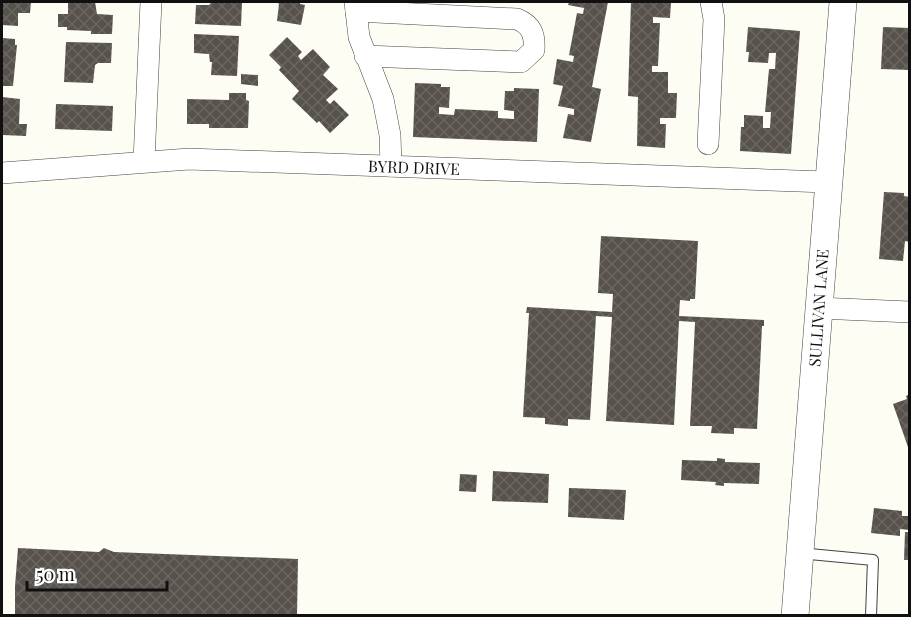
<svg xmlns="http://www.w3.org/2000/svg" width="911" height="617" viewBox="0 0 911 617" font-family="'Playfair Display',serif">
	<defs>
		<pattern id="building-cross-hatch" width="8" height="8" patternUnits="userSpaceOnUse" patternTransform="scale(1.5)"><rect width="8" height="8" fill="#58524d"/><path d="M0 0l8 8M0 8l8-8" fill="none" stroke="#6b6662"/></pattern>
	</defs>
	<rect width="100%" height="100%" fill="#fefdf3"/>
	<g fill="url(#building-cross-hatch)">
		<path d="M2,2h29l-1,11h-12v13l-16,-1z"/>
		<path d="M68,2h27l2,12 16,1 -1,19h-21v-3l-24,-1v-3h-9v-13h10z"/>
		<path d="M212,2h30l-1,24 -46,-2 1,-19h13z"/>
		<path d="M277,2h23v2l5,1 -4,20 -24,-4 2,-17z"/>
		<path d="M569,2h39l-16,85 9,2 -10,53 -28,-4 5,-24 6,1v-6l-16,-3 5,-20 -10,-2 4,-25 16,3 1,-6 -5,-1 8,-42 6,1 1,-6 -16,-3z"/>
		<path d="M631,2h40l-1,16 -17,-1v6h7l-2,43h-6v6h16v21h9l-1,25h-16v6h6l-1,24 -28,-2 1,-49 -10,-1z"/>
		<path d="M748,27l52,4 -9,123 -51,-3 1,-24h3v-12l19,1v12h7l1,-16h-6l4,-43h6l1,-16h-7l-1,10 -20,-1 1,-10h-3z"/>
		<path d="M883,27l27,1v42l-29,-1z"/>
		<path d="M194,34l45,2 -2,40 -26,-1 1,-13h-2l-1,-8 -15,-1z"/>
		<path d="M287,37l15,15 -4,4 3,4 12,-11 17,18 -7,8 15,14 -12,11 4,4 4,-4 15,15 -19,18 -11,-12 -2,2 -25,-24 7,-8 -20,-21 2,-3 -12,-12z"/>
		<path d="M2,38l13,1v6h2l-4,41h-11z"/>
		<path d="M66,42l46,1 -1,20h-13l-3,2 -2,18 -29,-1z"/>
		<path d="M241,74l17,1v11l-17,-2z"/>
		<path d="M415,83l26,1v3h9l-1,21 -10,-1v7l15,1 1,-6 43,2v7l16,1v-8l-10,-1 1,-19h9v-3l25,1 -2,53 -124,-5z"/>
		<path d="M229,93h17v7l3,1 -1,27h-39v-4h-22v-25l42,1z"/>
		<path d="M2,97l18,2 -1,25h8l-1,12 -24,-1z"/>
		<path d="M56,104l57,2 -1,25 -57,-2z"/>
		<path d="M884,192l20,1v3l6,1v45l-5,-1 -2,20 -24,-2z"/>
		<path d="M601,236l97,5 -3,58h-5v2l-10,-1 -1,16 85,4v6h-2l-5,103 -23,-1v6l-23,-1 1,-7h-22l5,-104 -16,-1 -5,104 -68,-4 6,-104 -16,-1 -6,104 -22,-1v7l-23,-2v-6l-22,-1 6,-104h-3l1,-6 85,5 1,-18 -15,-1z"/>
		<path d="M910,394v56h-1l-16,-46 14,-5 -1,-3z"/>
		<path d="M717,458l8,1v3l35,1 -1,21 -35,-1v3l-9,-1 1,-3 -35,-2 1,-20 35,1z"/>
		<path d="M493,471l56,3 -1,29 -56,-2z"/>
		<path d="M460,474l17,1 -1,17 -17,-1z"/>
		<path d="M569,488l57,2 -2,30 -56,-3z"/>
		<path d="M874,508l28,3v5h8v14l-10,-1v7l-29,-3z"/>
		<path d="M905,532h5v28h-6z"/>
		<path d="M18,548l81,4 5,-4 10,4 184,7 -1,57h-282v-30z"/>
	</g>
	<g fill="none" stroke-linecap="round" stroke-linejoin="round">
		<defs>
			<path id="service" d="M799,553l74,7 -2,56"/>
			<g id="minor">
				<path d="M355,2l4,35 24,62 7,36 1,31"/>
				<path d="M356,11l161,8c15,6 18,16 17,31l-13,12 -156,-6"/>
				<path d="M708,144l6,-125 -3,-17"/>
				<path d="M144,161l7,-159"/>
				<path d="M2,173l187,-14 638,23"/>
				<path d="M818,308l92,4"/>
			</g>
			<path id="tertiary" d="M795,616l48,-614"/>
		</defs>
		<use href="#service" stroke="#434343" stroke-width="12"/>
		<use href="#minor" stroke="#434343" stroke-width="22"/>
		<use href="#tertiary" stroke="#434343" stroke-width="28"/>
		<use href="#service" stroke="#fff" stroke-width="10"/>
		<use href="#minor" stroke="#fff" stroke-width="21"/>
		<use href="#tertiary" stroke="#fff" stroke-width="27"/>
	</g>
	<g text-anchor="middle" dominant-baseline="central" stroke-width="6" stroke-linejoin="round" paint-order="stroke">
		<g font-size="16" fill="#101010" stroke="#fff">
			<text transform="translate(414 167) rotate(2)">BYRD DRIVE</text>
			<text transform="translate(818 308) rotate(-86)">SULLIVAN LANE</text>
		</g>
	</g>
	<rect width="911" height="617" fill="none" stroke="#101010" stroke-width="6"/>
	<path d="M27 581v9h140v-9" fill="none" stroke="#101010" stroke-width="3"/>
	<text x="36" y="581" font-size="18" fill="#101010" stroke="#ffffff" stroke-width="4.5" paint-order="stroke">50 m</text>
</svg>
